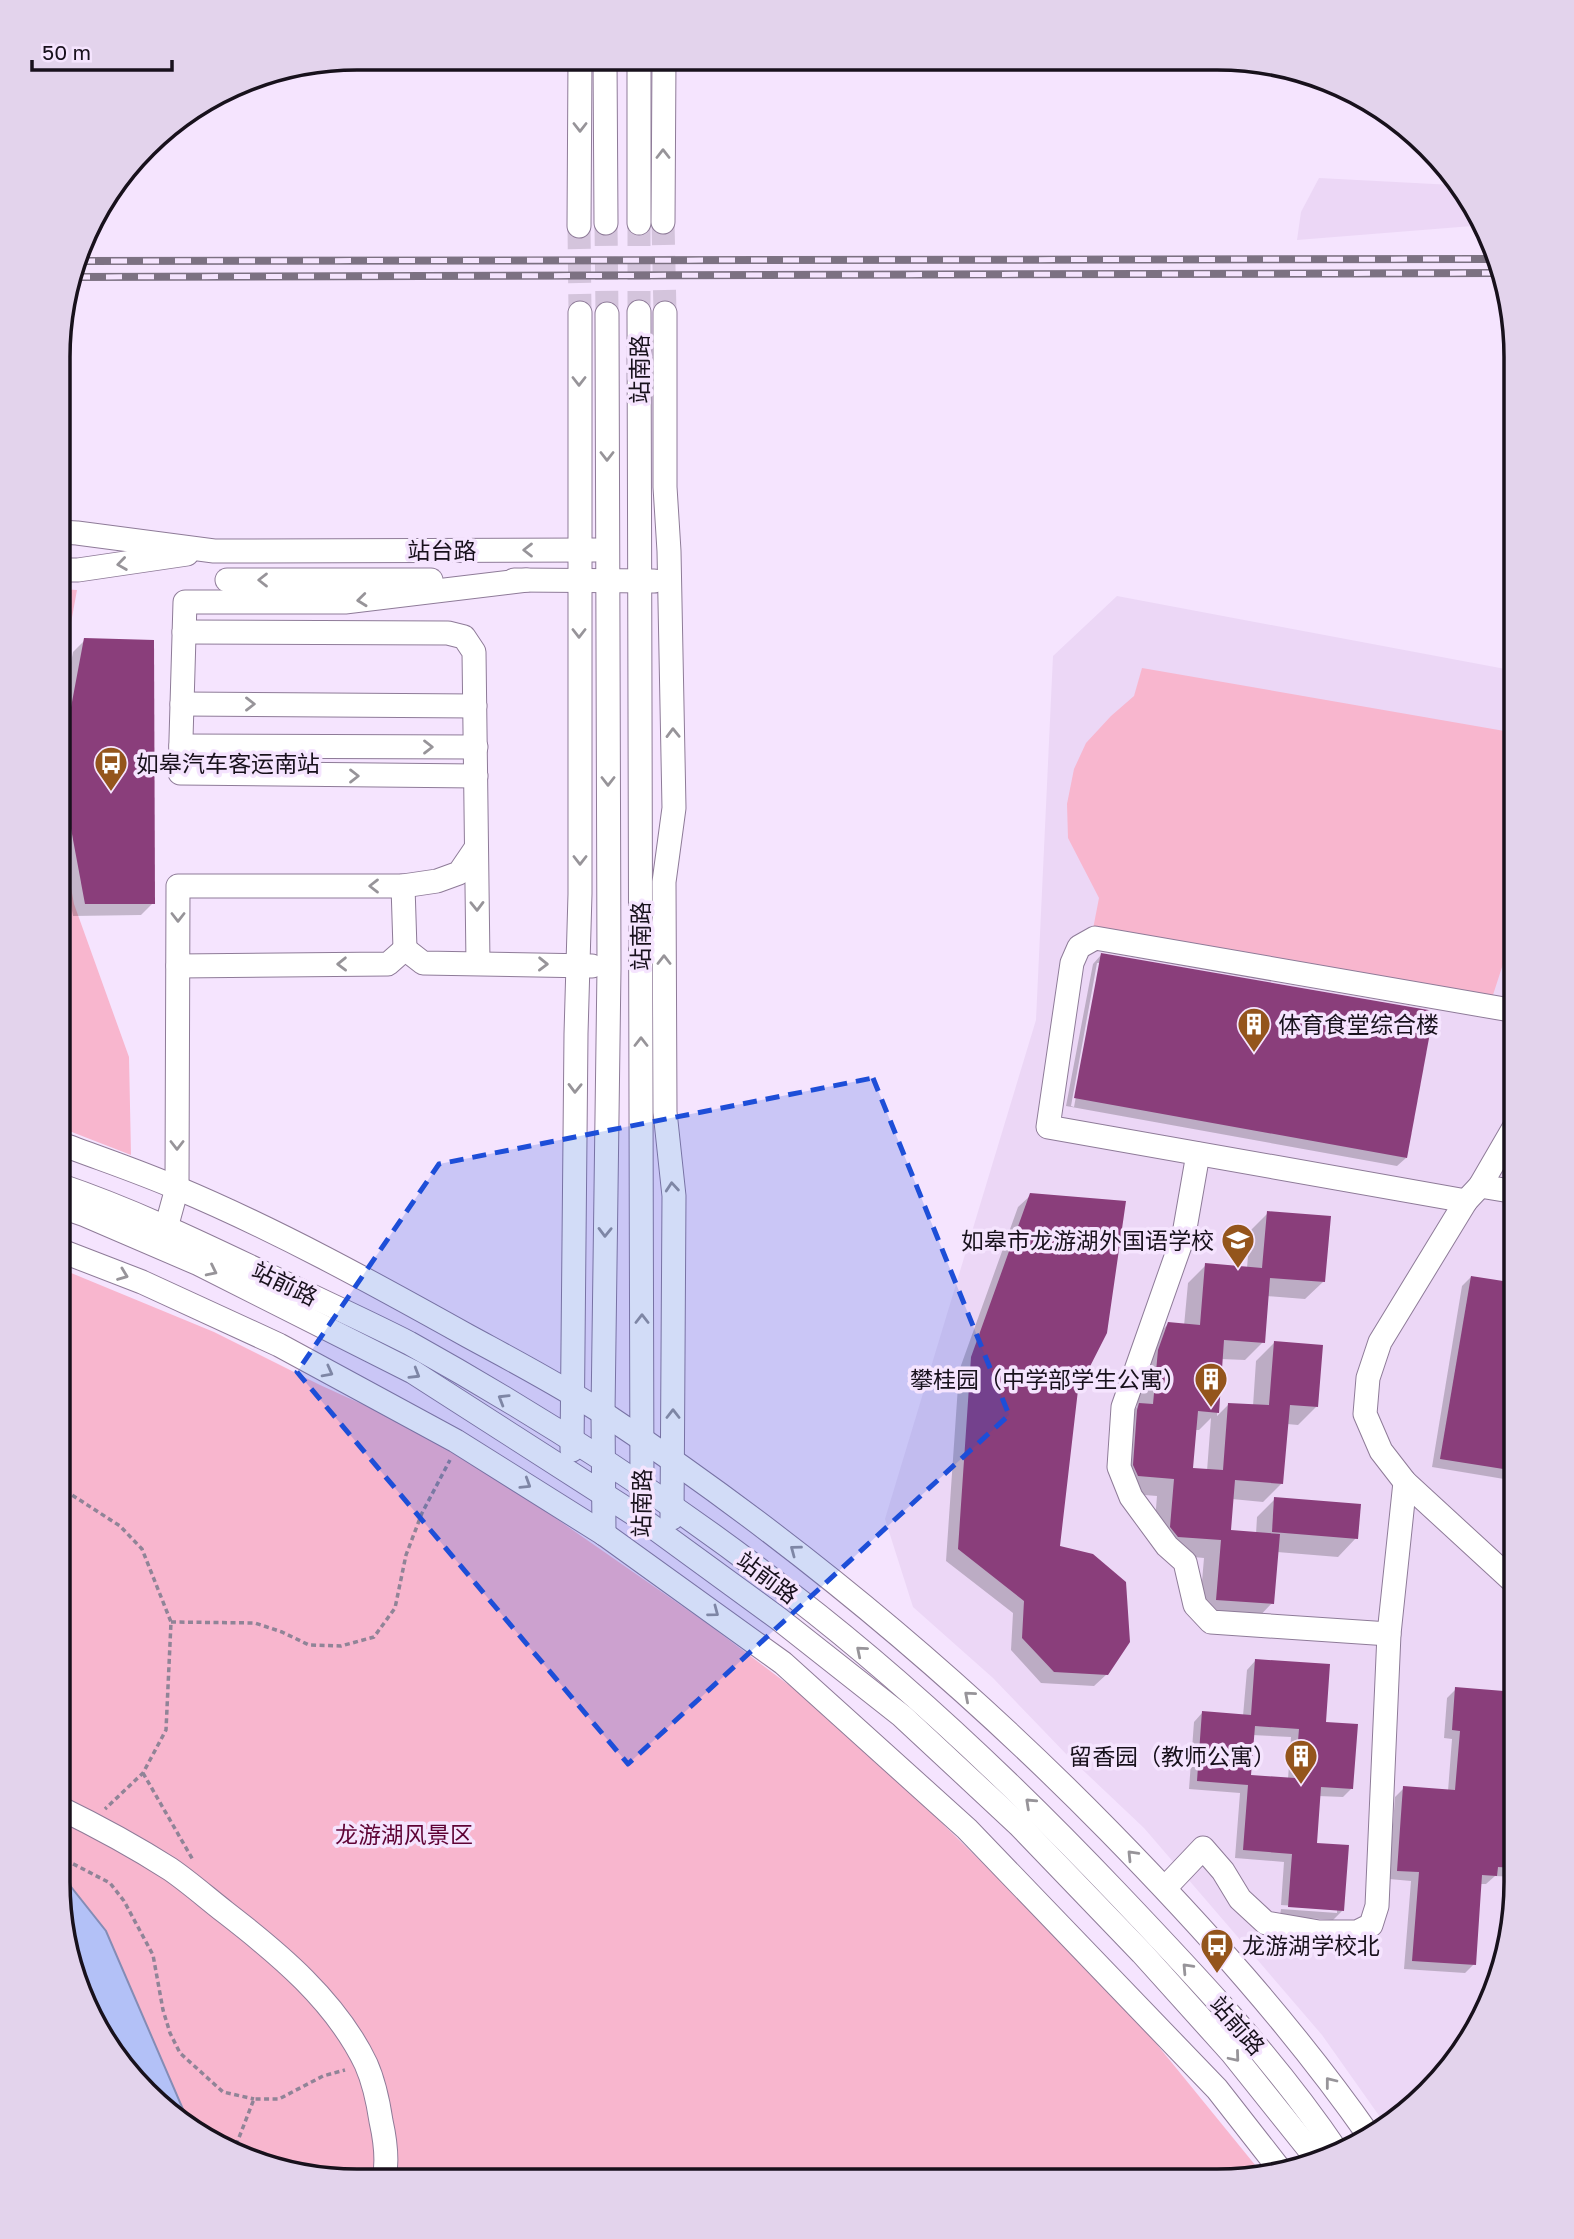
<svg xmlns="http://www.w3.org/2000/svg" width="1574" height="2239" viewBox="0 0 1574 2239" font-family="'Golos Text','Noto Sans SC',sans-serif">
	<rect width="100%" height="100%" fill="#f5e4fe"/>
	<g fill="#ecd7f6">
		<path d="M1319,178l134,7 32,40 -188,15 4,-28z"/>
		<path d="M1117,596l399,75v1231l-16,77 -34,70 -52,58 -23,15 -11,-5 -58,-82 -178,-207 -75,-71 -76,-79 -80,-71 -28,-88 151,-499 17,-364z"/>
	</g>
	<g fill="#f8b6ce">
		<path d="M60,589l17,1 -17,93z"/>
		<path d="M1142,668l374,65v220l-13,11 -11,34 -399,-69 6,-31 -31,-60 -1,-34 7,-35 12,-26 25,-27 23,-20z"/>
		<path d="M60,828l14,76 55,153 2,98 -72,-28z"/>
		<path d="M59,1268l155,64 106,53 110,50 52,32 226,157 98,74 89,79 220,216 145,178 -42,10 -900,-2 -75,-20 -68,-39 -87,-106 -30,-131z"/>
	</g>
	<path fill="#b3c1f7" stroke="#848cb5" stroke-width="2" d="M58,1875l6,3 42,53 86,199 -17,-10 -87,-106z"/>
	<g fill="#0003" fill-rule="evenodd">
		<path d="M85,640l68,263 -12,12 -68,1 -14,-74 1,-121 13,-69z"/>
		<path d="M1101,955l305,203 -9,8 -331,-60 27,-142zM1097,963h4l-27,144 -3,-1z"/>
		<path d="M1031,1195l45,195 -18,157 49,127 -13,12 -53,-3 -30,-33 2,-37 -67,-52 13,-190 59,-164z"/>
		<path d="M1268,1213l56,68 -19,18 -38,-3 -4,46 -18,18 -24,-1 -4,57 12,-12 24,2 3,-45 18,-18 42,64 -18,18 -11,-1 -5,59 -19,19 -31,-3 -3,33 27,2 1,-17 18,-18 81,39 -18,19 -61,-5 -5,51 -18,19 -55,-5 5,-59 -44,-4 -7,-9 4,-49 -37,-3 2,-70 15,-16 3,-37 10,-27 18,-19 16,2 4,-43 18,-18 41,3 3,-37zM1211,1418l-4,53 -16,-1 3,-40h5z"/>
		<path d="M1471,1277l45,8v196l-84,-14 30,-181z"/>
		<path d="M1255,1661l69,62 27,66 -8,8 -25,-1 -3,48 27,67 -9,9 -53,-4 1,-7 56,4v-4l-56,-4 3,-43 -49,-4 5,-65 -51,-4 5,-67 8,-9 41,3 4,-46zM1252,1735l39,2 -3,42 -39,-2z"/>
		<path d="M1456,1689l60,4v184l-21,-1 -9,8h-6l-6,80 -9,9 -61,-4 7,-88 -22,-2 6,-82 9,-9 44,3 4,-52 -8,-1 3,-40z"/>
	</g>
	<g fill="#8a3e7b" fill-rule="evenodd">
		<path d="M84,638l70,2 1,264h-70l-16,-86 -3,-49 3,-51z"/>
		<path d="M1101,953l333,58 -27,147 -333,-60z"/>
		<path d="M1030,1193l96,8 -19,132 -29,57 -18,156 33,8 33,28 4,60 -22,33 -54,-3 -32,-34 2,-37 -66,-52 13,-192z"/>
		<path d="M1267,1211l64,5 -6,66 -55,-4 -5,65 -41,-3 -5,73 -21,-2 -5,57 30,2 5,-67 41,2 5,-64 49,4 -5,62 -28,-2 -7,79 -48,-4 -4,50 49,4 -6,70 -58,-4 5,-60 -43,-3 -8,-10 4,-48 -36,-3 -5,-11 4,-55 2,-7 14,1 5,-54 10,-28 32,3 5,-62 57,5z"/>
		<path d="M1471,1276l45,7v188l-76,-12z"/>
		<path d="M1274,1497l87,7 -3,35 -86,-7z"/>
		<path d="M1255,1659l75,5 -4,58 32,2 -5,65 -32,-2 -4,56 32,2 -5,66 -56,-4 4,-53 -49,-4 5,-65 -51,-4 5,-70 49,4zM1255,1726l44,3 -4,49 -44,-3z"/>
		<path d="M1455,1687l61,5v176l-18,-1 -1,9 -15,-1 -6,90 -64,-4 7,-89 -22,-1 6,-85 52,4 5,-59 -8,-1z"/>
	</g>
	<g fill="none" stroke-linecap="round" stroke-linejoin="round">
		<g stroke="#d4c4dc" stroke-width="23" stroke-dasharray="23 11" stroke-linecap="butt">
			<path d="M663,222l2,91"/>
			<path d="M606,223l1,91"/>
			<path d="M639,223v89"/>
			<path d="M579,226l1,87"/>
		</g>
		<defs>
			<g id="minor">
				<path d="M605,58l1,165"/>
				<path d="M663,222l1,-163"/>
				<path d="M639,223v-164"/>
				<path d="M579,226l1,-168"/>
				<path d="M639,312l3,1184"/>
				<path d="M665,313v174l4,64 5,257 -10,74 1,230 9,84 -2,322"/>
				<path d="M60,532l17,1 137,18 381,-1"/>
				<path d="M60,570h18l109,-16"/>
				<path d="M227,580h204"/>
				<path d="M514,580l140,1"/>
				<path d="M184,632l264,1 16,4 10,15 4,311"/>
				<path d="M182,704l293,2"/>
				<path d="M181,746l295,1"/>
				<path d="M476,776l-296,-3 5,-171h160l182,-22"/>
				<path d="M403,886l2,63"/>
				<path d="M405,949l18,14 169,3"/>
				<path d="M178,966l210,-2 17,-15"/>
				<path d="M59,1143c39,15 79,28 118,45 100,42 196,95 291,148 46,25 94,50 138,79 182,121 350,260 503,416 94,96 184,196 261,306"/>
				<path d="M1198,1154l-14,80 -61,173 -4,60 12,30 36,49 18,16 10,43 16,17 178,12"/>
				<path d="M59,1185c80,27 156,65 232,101 39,19 79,37 118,57 133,74 262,157 382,251 116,89 224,192 325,298 79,83 158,166 222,261"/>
				<path d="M1480,1186l36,6"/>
				<path d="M1466,1201l-418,-74 24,-164 7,-16 16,-9 421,73"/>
				<path d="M59,1206l26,9 114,49 214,108 229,147 137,100 123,97 117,109 123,128 90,100 84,105"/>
				<path d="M166,1228l11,-40 1,-302h225l34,-5 22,-8 17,-25"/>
				<path d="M59,1250l83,32 137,63 177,96 148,93 179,129 184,166 250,260 61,78"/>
				<path d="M572,1450l4,-416 4,-140v-581"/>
				<path d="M604,1534l-1,-121 6,-445 -2,-654"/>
				<path d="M1516,1584l-111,-102 -24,-31 -16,-37 3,-36 12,-36 86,-141 14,-15 36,-62"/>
				<path d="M58,1807c39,19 76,39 112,62 19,13 37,29 55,43 53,41 111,89 141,152 8,18 12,37 15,57 4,18 7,40 3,58"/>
				<path d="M1165,1888l38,-40 20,23 17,28 26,24 53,9h38l14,-7 6,-19 12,-272 16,-152"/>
			</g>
		</defs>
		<use href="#minor" stroke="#8e7b98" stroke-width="25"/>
		<g stroke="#908497" stroke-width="3.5" stroke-dasharray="5 3.5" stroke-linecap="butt">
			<path d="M58,1486l62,40 22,23 29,73 -5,108 -23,43 -38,36"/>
			<path d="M171,1622l84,1 27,9 27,13 32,1 33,-9 21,-29 11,-53 16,-42 28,-53"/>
			<path d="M143,1773l50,87"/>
			<path d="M58,1856l52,27 14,18 29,54 10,55 7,23 10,20 43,39 31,7"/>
			<path d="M233,2153l21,-54h25l44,-23 22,-6"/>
		</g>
		<use href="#minor" stroke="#fff" stroke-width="23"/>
		<defs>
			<g id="rail">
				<path d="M79,261l1415,-2"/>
				<path d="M74,277l1423,-4"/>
			</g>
		</defs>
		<use href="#rail" stroke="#7c7182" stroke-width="8"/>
		<use href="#rail" stroke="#f5e4fe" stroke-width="5" stroke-dasharray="16" stroke-linecap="butt"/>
	</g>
	<defs><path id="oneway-chevron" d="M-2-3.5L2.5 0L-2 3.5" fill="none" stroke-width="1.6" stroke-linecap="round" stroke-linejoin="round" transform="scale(1.75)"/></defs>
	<g stroke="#979499">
		<use href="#oneway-chevron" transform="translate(580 127) rotate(90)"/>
		<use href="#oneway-chevron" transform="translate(663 154) rotate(-90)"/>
		<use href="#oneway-chevron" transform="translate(579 381) rotate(90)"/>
		<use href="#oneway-chevron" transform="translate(607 456) rotate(90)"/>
		<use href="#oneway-chevron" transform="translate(528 550) rotate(180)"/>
		<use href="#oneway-chevron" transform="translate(122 564) rotate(172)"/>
		<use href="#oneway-chevron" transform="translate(263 580) rotate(180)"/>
		<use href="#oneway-chevron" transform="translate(362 600) rotate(174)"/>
		<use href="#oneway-chevron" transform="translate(579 633) rotate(90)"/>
		<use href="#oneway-chevron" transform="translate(250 704)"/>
		<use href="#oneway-chevron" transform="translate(673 733) rotate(-91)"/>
		<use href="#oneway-chevron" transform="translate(428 747)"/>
		<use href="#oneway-chevron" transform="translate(354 776)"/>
		<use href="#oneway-chevron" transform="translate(608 781) rotate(90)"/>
		<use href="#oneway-chevron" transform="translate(580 860) rotate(90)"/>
		<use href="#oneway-chevron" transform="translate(374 886) rotate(-180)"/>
		<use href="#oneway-chevron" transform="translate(477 906) rotate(89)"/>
		<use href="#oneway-chevron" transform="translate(178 917) rotate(90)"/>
		<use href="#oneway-chevron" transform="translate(664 960) rotate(-90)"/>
		<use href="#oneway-chevron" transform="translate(342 964) rotate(179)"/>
		<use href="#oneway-chevron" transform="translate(543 964) rotate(1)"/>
		<use href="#oneway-chevron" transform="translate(641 1042) rotate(-90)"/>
		<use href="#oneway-chevron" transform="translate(575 1088) rotate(91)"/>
		<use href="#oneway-chevron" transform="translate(177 1145) rotate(90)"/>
		<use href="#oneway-chevron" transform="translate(672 1187) rotate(-95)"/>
		<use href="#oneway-chevron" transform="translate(605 1232) rotate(91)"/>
		<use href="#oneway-chevron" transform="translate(212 1271) rotate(26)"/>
		<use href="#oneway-chevron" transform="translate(123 1275) rotate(21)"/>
		<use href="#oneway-chevron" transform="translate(642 1319) rotate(-90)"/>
		<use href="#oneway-chevron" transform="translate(328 1372) rotate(28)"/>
		<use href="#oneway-chevron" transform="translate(415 1374) rotate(31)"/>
		<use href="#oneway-chevron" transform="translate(503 1399) rotate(-149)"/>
		<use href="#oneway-chevron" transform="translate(673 1414) rotate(-90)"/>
		<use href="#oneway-chevron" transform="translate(526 1484) rotate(32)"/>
		<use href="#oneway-chevron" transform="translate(795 1550) rotate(-143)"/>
		<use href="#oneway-chevron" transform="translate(714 1612) rotate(37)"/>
		<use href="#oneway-chevron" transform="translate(861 1651) rotate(-140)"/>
		<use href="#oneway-chevron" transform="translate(969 1696) rotate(-139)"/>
		<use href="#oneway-chevron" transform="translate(1030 1803) rotate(-137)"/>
		<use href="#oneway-chevron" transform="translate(1132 1855) rotate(-134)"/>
		<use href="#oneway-chevron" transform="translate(1187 1968) rotate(-133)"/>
		<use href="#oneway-chevron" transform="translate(1235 2057) rotate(50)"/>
		<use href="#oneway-chevron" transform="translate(1330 2082) rotate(-128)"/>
	</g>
	<path fill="#1d4ed8" fill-opacity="0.2" stroke="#1d4ed8" stroke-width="5" stroke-dasharray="14 9" stroke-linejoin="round" d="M873,1078l136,337 -381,349 -331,-392 142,-208z"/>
	<defs>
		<symbol id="bus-pin" viewBox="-11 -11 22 30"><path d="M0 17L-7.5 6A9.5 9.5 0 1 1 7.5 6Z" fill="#94551c" stroke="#f5e4fe"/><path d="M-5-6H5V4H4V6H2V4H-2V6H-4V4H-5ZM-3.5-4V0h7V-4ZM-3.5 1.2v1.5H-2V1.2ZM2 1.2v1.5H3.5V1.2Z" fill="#fff"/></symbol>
		<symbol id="building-pin" viewBox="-11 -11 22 30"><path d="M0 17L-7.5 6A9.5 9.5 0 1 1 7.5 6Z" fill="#94551c" stroke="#f5e4fe"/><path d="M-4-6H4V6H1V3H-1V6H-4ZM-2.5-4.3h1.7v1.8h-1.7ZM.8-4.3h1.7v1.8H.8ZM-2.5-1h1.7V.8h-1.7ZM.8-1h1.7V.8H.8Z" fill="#fff"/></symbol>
		<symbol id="school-pin" viewBox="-11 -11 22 30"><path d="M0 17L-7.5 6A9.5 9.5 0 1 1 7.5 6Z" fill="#94551c" stroke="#f5e4fe"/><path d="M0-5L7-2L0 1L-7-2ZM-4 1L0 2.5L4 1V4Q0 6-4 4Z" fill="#fff"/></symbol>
	</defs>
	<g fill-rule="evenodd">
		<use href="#bus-pin" x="92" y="744" width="38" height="52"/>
		<use href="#building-pin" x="1235" y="1005" width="38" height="52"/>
		<use href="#school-pin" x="1219" y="1221" width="38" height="52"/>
		<use href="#building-pin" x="1192" y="1360" width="38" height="52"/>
		<use href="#building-pin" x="1282" y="1737" width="38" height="52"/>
		<use href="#bus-pin" x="1198" y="1926" width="38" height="52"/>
	</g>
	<g text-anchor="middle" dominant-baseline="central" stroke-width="7" stroke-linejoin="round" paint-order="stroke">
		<g font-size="23" fill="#18111c" stroke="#f5e4fe">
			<text transform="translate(639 369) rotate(-90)">站南路</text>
			<text x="442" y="550">站台路</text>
			<text transform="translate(640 936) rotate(-90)">站南路</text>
			<text transform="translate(285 1283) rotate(26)">站前路</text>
			<text transform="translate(641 1503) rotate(-89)">站南路</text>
			<text transform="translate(768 1577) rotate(37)">站前路</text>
			<text transform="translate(1238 2025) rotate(49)">站前路</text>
		</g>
		<g font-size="23" fill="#18111c" stroke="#f5e4fe" text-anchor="start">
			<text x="136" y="763">如皋汽车客运南站</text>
			<text x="1278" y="1024">体育食堂综合楼</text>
			<text x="1214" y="1240" text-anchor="end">如皋市龙游湖外国语学校</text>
			<text x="1186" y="1379" text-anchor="end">攀桂园（中学部学生公寓）</text>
			<text x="1276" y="1756" text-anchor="end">留香园（教师公寓）</text>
			<text x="1242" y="1945">龙游湖学校北</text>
		</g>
		<g font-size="23" fill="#5e0234" stroke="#f5e4fe">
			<text x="404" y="1834">龙游湖风景区</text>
		</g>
	</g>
	<path d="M0 0H1574V2239H0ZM357 70H1217A287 287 0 0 1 1504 357V1882A287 287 0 0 1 1217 2169H357A287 287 0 0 1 70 1882V357A287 287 0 0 1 357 70Z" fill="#e3d3ec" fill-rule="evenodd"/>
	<path fill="none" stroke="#18111c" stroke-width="3.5" d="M357 70H1217A287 287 0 0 1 1504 357V1882A287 287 0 0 1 1217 2169H357A287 287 0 0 1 70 1882V357A287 287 0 0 1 357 70Z"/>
	<path d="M32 60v10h140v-10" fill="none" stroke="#18111c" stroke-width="3.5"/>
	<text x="42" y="60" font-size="21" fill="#18111c" stroke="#f5e4fe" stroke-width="5" paint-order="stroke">50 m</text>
</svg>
